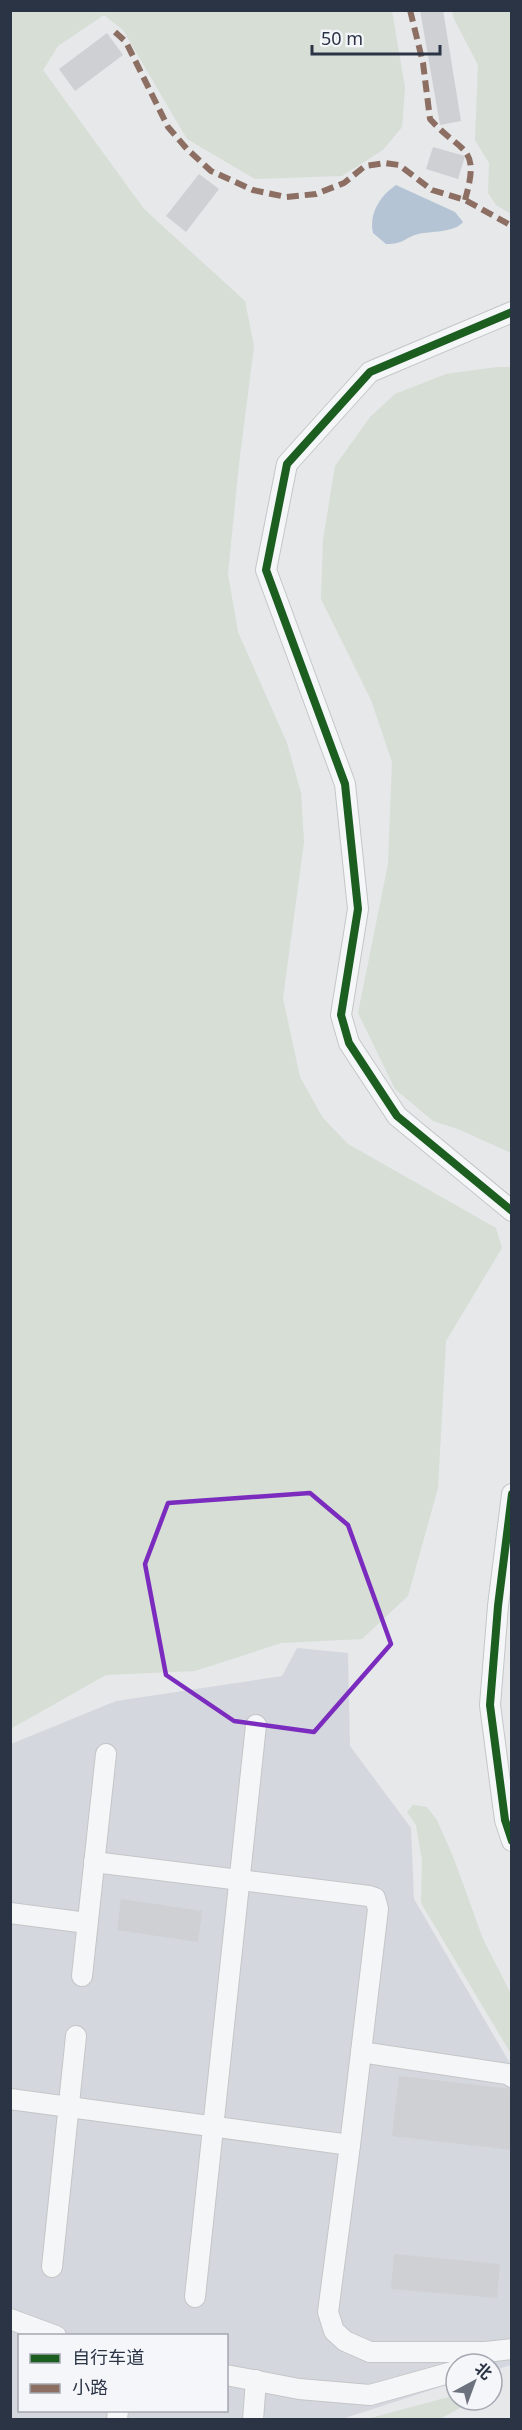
<svg xmlns="http://www.w3.org/2000/svg" width="522" height="2430" viewBox="0 0 522 2430" font-family="'Noto Sans','Noto Sans SC',sans-serif">
	<rect width="100%" height="100%" fill="#e6e8ea"/>
	<path fill="#d4d7dd" fill-rule="evenodd" d="M297,1648l51,5 2,93 61,82 3,71 97,166v300l-19,6v-7h-36v18l-114,37 -331,1v-676l105,-43 166,-25zM20,2336h206v74h-206z"/>
	<g fill="#d6ded6">
		<path d="M11,10l381,1 13,77 -3,39 -19,23 -41,26 -87,3 -68,-40 -64,-109 -19,-15 -46,31 -15,24 101,139 101,92 9,45 -15,118 -11,110 10,58 49,111 14,50 3,49 -21,156 17,79 23,41 25,26 148,84 6,20 -56,93 -8,147 -30,108 -46,43 -81,4 -86,28 -89,4 -94,53z"/>
		<path d="M452,11h59v203l-15,-9 -8,-12 1,-30 -14,-23 3,-75 -24,-46z"/>
		<path d="M497,367h15l-1,786 -53,-24 -25,-8 -38,-32 -37,-76 30,-149 4,-102 -21,-62 -50,-101 2,-59 12,-74 35,-49 25,-23 51,-20z"/>
		<path d="M413,1805l14,2 10,13 17,39 29,80 28,55v60l-90,-151 1,-43 -6,-35 -9,-13z"/>
		<path d="M456,2395v5h9l-5,8 -20,11h-73z"/>
	</g>
	<path fill="#b4c4d5" d="M396,185l59,27 8,10c-9,11 -32,9 -45,12 -14,4 -14,10 -32,10l-13,-11c-4,-20 7,-37 23,-48z"/>
	<g fill="#ced0d3">
		<path d="M420,10h23l18,111 -21,4z"/>
		<path d="M107,33l16,22 -48,36 -16,-22z"/>
		<path d="M433,147l32,9 -7,23 -32,-10z"/>
		<path d="M199,174l20,15 -33,43 -20,-16z"/>
		<path d="M121,1899l81,12 -4,31 -81,-12z"/>
		<path d="M399,2076l113,13v61l-120,-14z"/>
		<path d="M394,2254l106,10 -3,34 -106,-9z"/>
	</g>
	<g fill="none" stroke-linecap="round" stroke-linejoin="round">
		<defs>
			<g id="minor">
				<path d="M512,312l-142,60 -83,92 -21,106 79,214 13,125 -17,106 8,28 48,73 115,95"/>
				<path d="M512,1494l-14,112 -8,99 15,115 7,21"/>
				<path d="M94,1862l275,34 6,2 3,11 -28,236 -22,167 6,19 11,10 25,11h116l26,-3"/>
				<path d="M10,1913l77,10"/>
				<path d="M82,1976l24,-222"/>
				<path d="M361,2052l146,22 5,3"/>
				<path d="M10,2099l340,46"/>
				<path d="M52,2267l24,-231"/>
				<path d="M195,2297l61,-572"/>
				<path d="M10,2319l46,17"/>
				<path d="M226,2375l73,14 71,6 86,-24"/>
				<path d="M117,2420l1,-10"/>
				<path d="M253,2420l3,-40"/>
			</g>
		</defs>
		<use href="#minor" stroke="#c4c6c8" stroke-width="22"/>
		<use href="#minor" stroke="#f5f6f7" stroke-width="20"/>
		<g stroke="#8d6e63" stroke-width="6" stroke-dasharray="12 6" stroke-linecap="butt">
			<path d="M410,10l13,53 7,56c32,36 51,25 35,81"/>
			<path d="M115,32l11,10 42,85 19,22 24,22 42,19 33,7 30,-3 28,-11 21,-17 20,-3 14,2 33,25 33,10 47,26"/>
		</g>
		<defs>
			<g id="cycleway">
				<path d="M512,312l-142,60 -83,92 -21,106 79,214 13,125 -17,106 8,28 48,73 115,95"/>
				<path d="M512,1494l-14,112 -8,99 15,115 7,21"/>
			</g>
		</defs>
		<use href="#cycleway" stroke="#f4f6f9" stroke-width="11"/>
		<use href="#cycleway" stroke="#1b5e20" stroke-width="8"/>
	</g>
	<path fill="none" stroke="#7b2cbf" stroke-width="4.5" stroke-linejoin="round" d="M310,1493l38,32 43,119 -77,88 -80,-11 -68,-46 -21,-111 23,-61z"/>
	<rect width="522" height="2430" fill="none" stroke="#2b3445" stroke-width="24"/>
	<rect x="18" y="2334" width="210" height="78" fill="#f4f6f9" stroke="#a4a8b1" stroke-width="1.5"/>
	<rect x="30" y="2354" width="30" height="9" fill="#1b5e20" stroke="#a4a8b1" stroke-width="1.5"/>
	<text x="72" y="2364" font-size="18" fill="#2b3445">自行车道</text>
	<rect x="30" y="2384" width="30" height="9" fill="#8d6e63" stroke="#a4a8b1" stroke-width="1.5"/>
	<text x="72" y="2394" font-size="18" fill="#2b3445">小路</text>
	<g transform="translate(474 2382) rotate(41)"><circle r="28" fill="#f4f6f9" stroke="#a4a8b1" stroke-width="1.5"/>
	<path d="M0-4.5L10 22L0 15L-10 22Z" fill="#6c737f"/>
	<text y="-9" font-size="16" font-weight="bold" text-anchor="middle" fill="#2b3445">北</text>
	</g>
	<path d="M312 45v9h128v-9" fill="none" stroke="#2b3445" stroke-width="3"/>
	<text x="321" y="45" font-size="18" fill="#2b3445" stroke="#f4f6f9" stroke-width="4.5" paint-order="stroke">50 m</text>
</svg>
